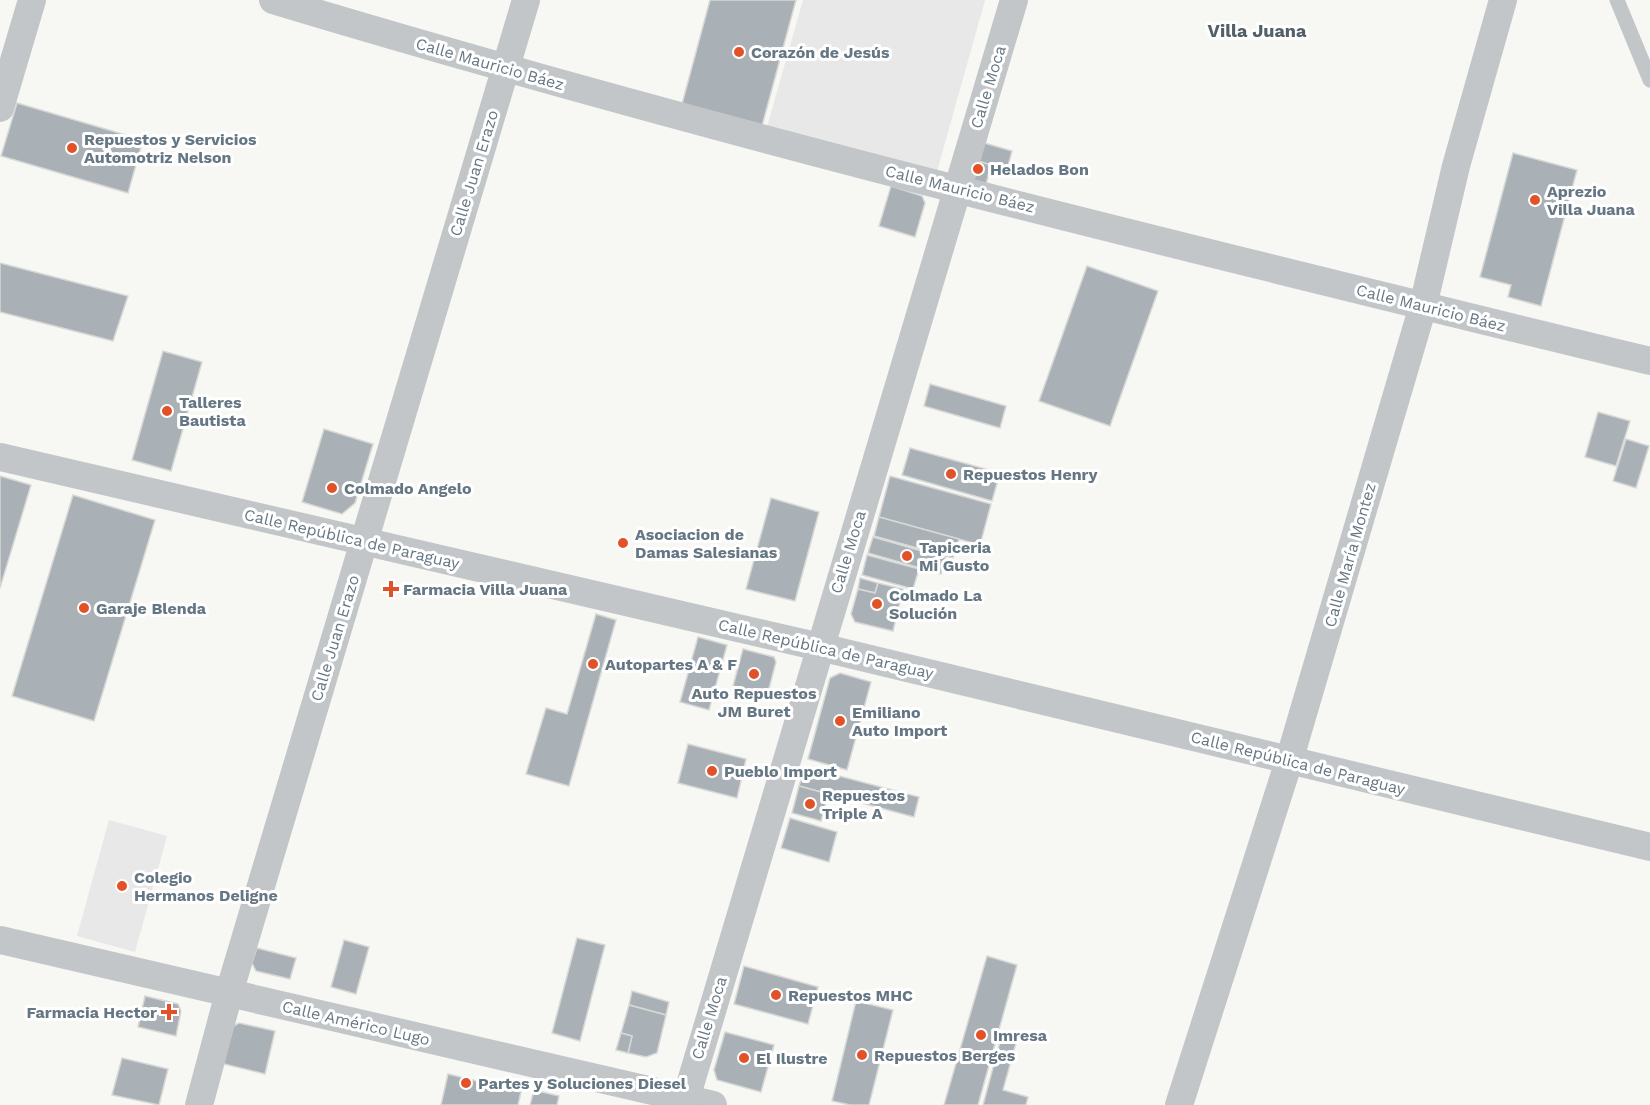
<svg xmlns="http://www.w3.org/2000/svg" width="1650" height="1105" viewBox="0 0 1650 1105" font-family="'Work Sans',sans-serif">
	<rect width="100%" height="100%" fill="#f7f7f3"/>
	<g fill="#e7e8e7">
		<path d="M803,0h182l-49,175 -169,-48z"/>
		<path d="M109,820l58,16 -32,116 -58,-16z"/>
	</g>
	<g fill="#a9b1b6" stroke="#d8d8d6" stroke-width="1.5">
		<path d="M710,0h86l-34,126 -80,-22z"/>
		<path d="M17,103l126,37 -15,53 -127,-37z"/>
		<path d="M974,140l38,11 -5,19 -39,-12z"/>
		<path d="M1513,153l64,17 -36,136 -33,-9 3,-12 -31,-8z"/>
		<path d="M968,158l23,7 -6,23 -21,-15z"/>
		<path d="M891,186l31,10 3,7 -10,34 -36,-11z"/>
		<path d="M0,263l128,33 -15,45 -113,-29z"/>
		<path d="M1087,266l71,25 -48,135 -71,-25z"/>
		<path d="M163,351l39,11 -31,109 -39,-11z"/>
		<path d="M930,384l76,22 -6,22 -76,-22z"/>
		<path d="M1598,412l32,9 -14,45 -31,-9z"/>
		<path d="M324,429l49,15 -18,59 -13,11 -40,-12z"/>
		<path d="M1626,439l23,7 -13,42 -23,-7z"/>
		<path d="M910,448l90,25 -8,28 -90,-26z"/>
		<path d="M0,476l31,9 -31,103z"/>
		<path d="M890,476l101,28 -11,41 -101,-28z"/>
		<path d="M73,495l82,25 -61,201 -82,-25z"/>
		<path d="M771,498l48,14 -24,89 -49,-12z"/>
		<path d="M879,517l80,22 -6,19 -79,-22z"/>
		<path d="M873,537l73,21 -5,16 -73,-21z"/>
		<path d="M867,555l52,14 -6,20 -51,-14z"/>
		<path d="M860,578l18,5 -3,10 -17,-4z"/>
		<path d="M878,583l25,6 -10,42 -38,-9 -4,-8 7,-25 17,4z"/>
		<path d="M596,614l20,6 -47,166 -43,-12 20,-66 21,6z"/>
		<path d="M698,637l29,8 -18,65 -29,-8z"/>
		<path d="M743,649l31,8 2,5 -9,34 -34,-10z"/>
		<path d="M840,673l31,9 -24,88 -39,-11 22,-81z"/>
		<path d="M688,744l58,15 -9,39 -59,-15z"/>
		<path d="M805,767l114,30 -5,20 -115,-31z"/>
		<path d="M799,786l29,8 -7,27 -29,-8z"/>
		<path d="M790,818l47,14 -8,30 -48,-14z"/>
		<path d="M577,938l28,7 -25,96 -28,-8z"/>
		<path d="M344,940l25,7 -13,47 -25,-7z"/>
		<path d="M257,948l39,10 -6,21 -34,-8 -4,-8z"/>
		<path d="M987,956l30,9 -39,140h-34z"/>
		<path d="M744,966l74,21 -10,37 -74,-20z"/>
		<path d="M632,991l37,11 -3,13 -37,-10z"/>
		<path d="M145,996l33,8 3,7 -5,25 -38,-9z"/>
		<path d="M856,1001l37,9 -24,95h-19l-18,-4z"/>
		<path d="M629,1005l37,10 -9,38 -11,4 -18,-4 4,-17 -11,-3z"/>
		<path d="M239,1023l36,8 -10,43 -45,-11 8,-34z"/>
		<path d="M725,1032l49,13 -13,47 -44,-12 -3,-10z"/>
		<path d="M621,1033l11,3 -4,17 -12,-3z"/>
		<path d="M1001,1038l15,5 -13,47 25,7 -2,8h-43z"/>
		<path d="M122,1058l46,11 -9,36 -47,-10z"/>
		<path d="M448,1074l73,18 -3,13h-77z"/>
		<path d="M534,1090l25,6 -2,9h-27z"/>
	</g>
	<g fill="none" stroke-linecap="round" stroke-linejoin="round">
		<path stroke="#c2c6c9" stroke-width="15" d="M1617,0l33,80"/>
		<g stroke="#c2c6c9" stroke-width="28">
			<path d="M273,0c455,137 916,249 1377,361"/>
			<path d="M0,108l32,-108"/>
			<path d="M0,457l820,190 830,200"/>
			<path d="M0,940l713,165"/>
			<path d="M199,1105l30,-112 297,-993"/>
			<path d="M684,1105l330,-1105"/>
			<path d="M1179,1105l110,-344 134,-455 33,-140 47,-166"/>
		</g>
	</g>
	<g fill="#e25228" stroke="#fff" stroke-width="2">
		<circle cx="739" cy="52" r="6"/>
		<circle cx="72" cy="148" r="6"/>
		<circle cx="978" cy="169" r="6"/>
		<circle cx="1535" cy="200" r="6"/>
		<circle cx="167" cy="411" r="6"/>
		<circle cx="951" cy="474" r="6"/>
		<circle cx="332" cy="488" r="6"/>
		<circle cx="623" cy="543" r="6"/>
		<circle cx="907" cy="556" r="6"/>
		<path d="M388 580h6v6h6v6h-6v6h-6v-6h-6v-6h6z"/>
		<circle cx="877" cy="604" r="6"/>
		<circle cx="84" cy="608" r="6"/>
		<circle cx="593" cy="664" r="6"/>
		<circle cx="754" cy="674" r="6"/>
		<circle cx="840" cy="721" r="6"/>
		<circle cx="712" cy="771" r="6"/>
		<circle cx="810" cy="804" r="6"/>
		<circle cx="122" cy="886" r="6"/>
		<circle cx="776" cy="995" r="6"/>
		<path d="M166 1003h6v6h6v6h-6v6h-6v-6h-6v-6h6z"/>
		<circle cx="981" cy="1035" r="6"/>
		<circle cx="862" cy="1055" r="6"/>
		<circle cx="744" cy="1058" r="6"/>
		<circle cx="466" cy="1083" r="6"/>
	</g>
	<g text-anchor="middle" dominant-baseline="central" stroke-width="6" stroke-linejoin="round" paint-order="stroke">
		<g font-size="16" font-weight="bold" fill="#667784" stroke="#fff" text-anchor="start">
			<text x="751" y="52">Corazón de Jesús</text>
			<text x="84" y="139">Repuestos y Servicios<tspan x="84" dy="18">Automotriz Nelson</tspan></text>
			<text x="990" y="169">Helados Bon</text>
			<text x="1547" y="191">Aprezio<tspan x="1547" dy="18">Villa Juana</tspan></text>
			<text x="179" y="402">Talleres<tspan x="179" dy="18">Bautista</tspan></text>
			<text x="963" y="474">Repuestos Henry</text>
			<text x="344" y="488">Colmado Angelo</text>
			<text x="635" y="534">Asociacion de<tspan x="635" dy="18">Damas Salesianas</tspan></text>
			<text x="919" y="547">Tapiceria<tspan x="919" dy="18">Mi Gusto</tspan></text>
			<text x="403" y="589">Farmacia Villa Juana</text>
			<text x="889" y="595">Colmado La<tspan x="889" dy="18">Solución</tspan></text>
			<text x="96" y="608">Garaje Blenda</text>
			<text x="605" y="664">Autopartes A &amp; F</text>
			<text x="754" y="693" text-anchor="middle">Auto Repuestos<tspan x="754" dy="18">JM Buret</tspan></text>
			<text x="852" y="712">Emiliano<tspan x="852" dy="18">Auto Import</tspan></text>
			<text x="724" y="771">Pueblo Import</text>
			<text x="822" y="795">Repuestos<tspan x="822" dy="18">Triple A</tspan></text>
			<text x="134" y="877">Colegio<tspan x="134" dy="18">Hermanos Deligne</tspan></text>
			<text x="788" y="995">Repuestos MHC</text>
			<text x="157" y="1012" text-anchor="end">Farmacia Hector</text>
			<text x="993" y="1035">Imresa</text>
			<text x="874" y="1055">Repuestos Berges</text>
			<text x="756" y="1058">El Ilustre</text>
			<text x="478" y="1083">Partes y Soluciones Diesel</text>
		</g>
		<g font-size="16" fill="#667784" stroke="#fff">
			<text transform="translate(490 64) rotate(16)">Calle Mauricio Báez</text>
			<text transform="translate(988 87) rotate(-73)">Calle Moca</text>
			<text transform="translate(474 173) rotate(-73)">Calle Juan Erazo</text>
			<text transform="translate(960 189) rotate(14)">Calle Mauricio Báez</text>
			<text transform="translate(1431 308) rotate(14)">Calle Mauricio Báez</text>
			<text transform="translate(352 539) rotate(13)">Calle República de Paraguay</text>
			<text transform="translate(848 552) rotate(-73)">Calle Moca</text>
			<text transform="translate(1350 555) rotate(-74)">Calle María Montez</text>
			<text transform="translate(335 638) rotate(-73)">Calle Juan Erazo</text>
			<text transform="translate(826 649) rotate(13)">Calle República de Paraguay</text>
			<text transform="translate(1298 763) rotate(14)">Calle República de Paraguay</text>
			<text transform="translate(709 1018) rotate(-73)">Calle Moca</text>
			<text transform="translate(356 1023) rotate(13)">Calle Américo Lugo</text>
		</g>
		<g font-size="18" font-weight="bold" fill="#536069" stroke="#fff">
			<text x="1257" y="30">Villa Juana</text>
		</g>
	</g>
</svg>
